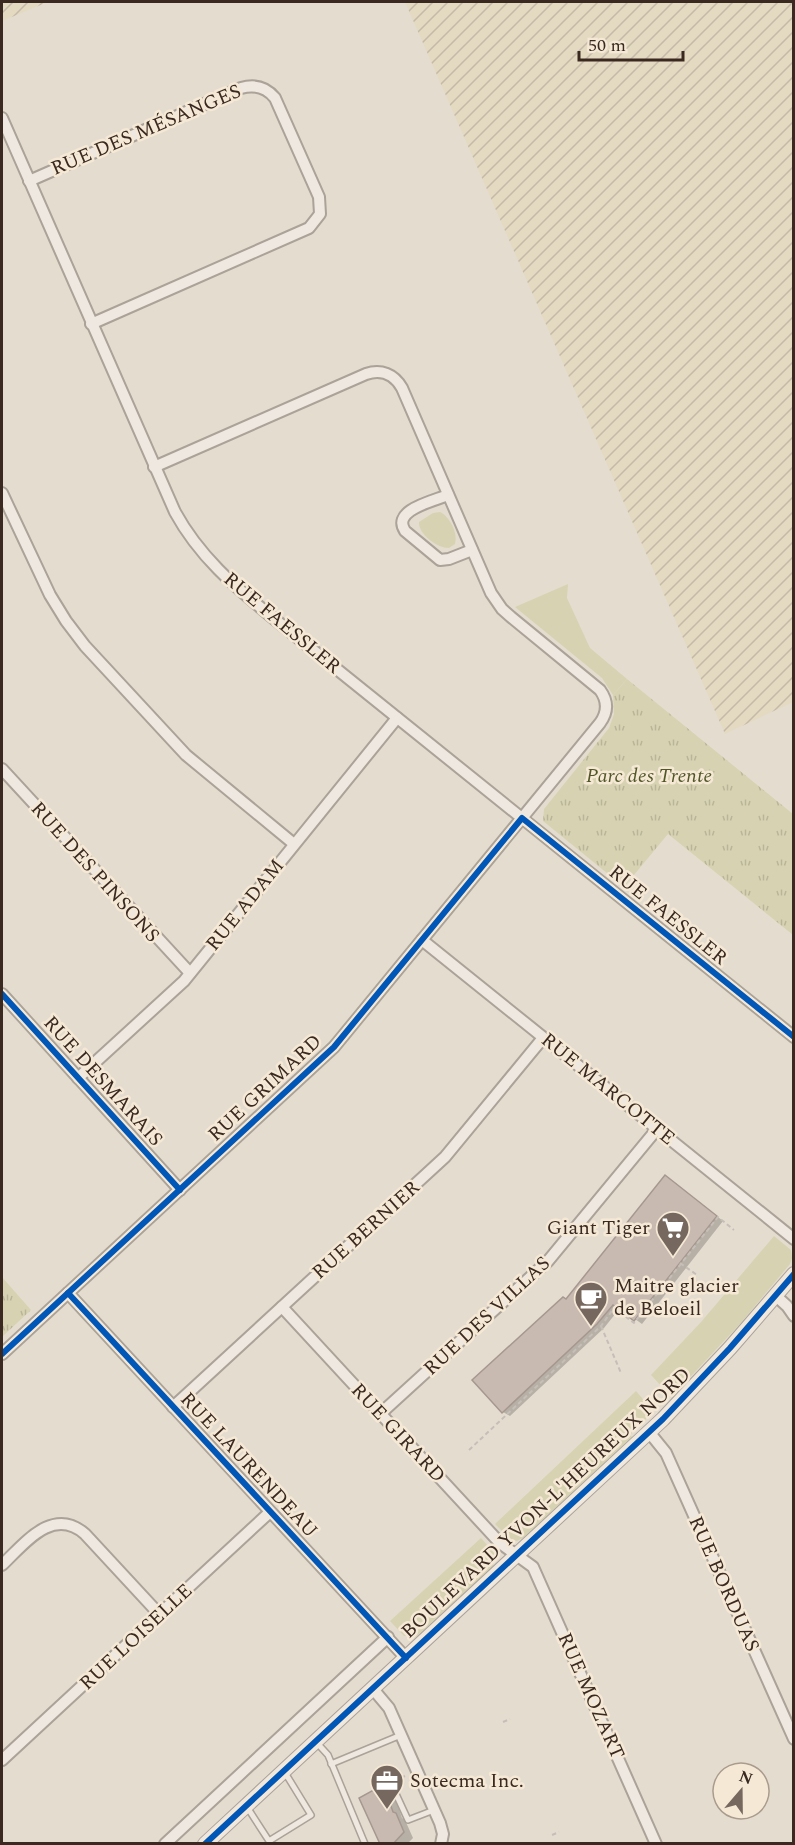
<svg xmlns="http://www.w3.org/2000/svg" width="795" height="1845" viewBox="0 0 795 1845" font-family="Spectral,serif">
	<defs>
		<pattern id="farmland-furrows" width="10" height="10" patternUnits="userSpaceOnUse" patternTransform="scale(1.5)"><rect width="10" height="10" fill="#e4d9c1"/><path d="M-1 1l2-2M0 10L10 0M9 11l2-2" fill="none" stroke="#c4baa6"/></pattern>
		<pattern id="park-tufts" width="24" height="20" patternUnits="userSpaceOnUse" patternTransform="scale(1.5)"><rect width="24" height="20" fill="#d7d3b2"/><path d="M3 7l-1-3M5 7V3M7 7l1-3M15 17l-1-3M17 17v-4M19 17l1-3" fill="none" stroke="#b9b599"/></pattern>
	</defs>
	<rect width="100%" height="100%" fill="#e5dcd0"/>
	<g fill="url(#farmland-furrows)">
		<path d="M2,2h46l-46,19z"/>
		<path d="M405,2h388v700l-68,32z"/>
	</g>
	<g fill="#d7d3b2">
		<path d="M440,512c10,5 18,21 15,32l-6,4c-12,0 -31,-14 -30,-26l14,-9z"/>
		<path d="M568,584l-1,14 23,50 37,31 -14,16 -11,-17 -87,-71z"/>
		<path d="M774,1236l17,14 1,8 -2,6 -50,60 -61,65c-13,6 -19,-5 -28,-14l50,-53z"/>
		<path d="M636,1391l12,14 3,6 -3,6 -18,18 2,2 -109,101 -6,3 -7,-2 -15,-15z"/>
		<path d="M481,1538l14,16 -2,12 -76,70 -3,2 -1,-2h-9l-14,-15z"/>
	</g>
	<g fill="url(#park-tufts)">
		<path d="M627,679l166,135v121l-125,-101 -44,53 -81,-66 1,-12 65,-81 5,-14 -1,-19z"/>
		<path d="M2,1277l29,33 -29,27z"/>
	</g>
	<g fill="#0003">
		<path d="M673,1181l50,40 -81,103 -22,-16 -16,20 -94,88 -7,-4 64,-111z"/>
		<path d="M385,1791l10,6 7,21 3,2 8,18 -6,6h-25z"/>
	</g>
	<g fill="#c9bab1" stroke="#a5988f" stroke-width="1.5">
		<path d="M665,1175l52,41 -83,105 -21,-16 -16,19 -95,89 -30,-33 91,-83 3,2z"/>
		<path d="M379,1787l6,2 8,23 3,1 8,19 -11,12h-13l-21,-46z"/>
	</g>
	<g fill="none" stroke-linecap="round" stroke-linejoin="round">
		<defs>
			<g id="service">
				<path d="M317,1743l11,12 37,89"/>
				<path d="M331,1764l70,-29"/>
				<path d="M396,1794l12,26 26,-10"/>
				<path d="M247,1807l22,34 42,-26 -27,-44"/>
			</g>
			<g id="minor">
				<path d="M2,118l173,394c24,44 59,74 97,105l522,420"/>
				<path d="M29,181l212,-93c14,-4 25,-1 34,10l44,99 1,17 -11,14 -218,96"/>
				<path d="M2,493l48,102 16,26 19,25 101,109 108,89"/>
				<path d="M448,495c-14,6 -57,15 -43,36l35,29 9,-1 23,-9"/>
				<path d="M2,769l188,204"/>
				<path d="M422,940l372,299"/>
				<path d="M2,994l178,196"/>
				<path d="M78,1078l106,-97 213,-263"/>
				<path d="M68,1293l338,365"/>
				<path d="M776,1296l11,10 7,10"/>
				<path d="M282,1307l218,236 33,24 123,277"/>
				<path d="M2,1354l332,-307 266,-324c8,-11 8,-22 0,-33l-89,-73 -9,-8 -11,-16 -89,-205c-8,-14 -21,-19 -36,-14l-212,93"/>
				<path d="M173,1407l272,-250 98,-119"/>
				<path d="M380,1414l168,-153 109,-132"/>
				<path d="M649,1432l17,21 128,286"/>
				<path d="M2,1565c23,-22 51,-59 83,-31l75,81"/>
				<path d="M373,1689l16,19 51,115 3,11 -2,10"/>
				<path d="M2,1760l268,-248"/>
				<path d="M165,1844l223,-207"/>
			</g>
			<path id="tertiary" d="M205,1844l458,-425 67,-71 64,-74"/>
		</defs>
		<use href="#service" stroke="#aba298" stroke-width="8"/>
		<use href="#minor" stroke="#aba298" stroke-width="14"/>
		<use href="#tertiary" stroke="#aba298" stroke-width="16"/>
		<g stroke="#c6bfb8" stroke-width="2" stroke-dasharray="4.5 3" stroke-linecap="butt">
			<path d="M680,1263l17,12"/>
			<path d="M601,1326l20,47"/>
			<path d="M469,1450l132,-124 13,-18 20,15 84,-106 16,13"/>
			<path d="M503,1722l7,-3"/>
			<path d="M377,1773l6,13"/>
			<path d="M382,1788l1,-2 22,-10"/>
			<path d="M552,1835l7,-3"/>
		</g>
		<use href="#service" stroke="#eee8e1" stroke-width="5"/>
		<use href="#minor" stroke="#eee8e1" stroke-width="10"/>
		<use href="#tertiary" stroke="#eee8e1" stroke-width="14"/>
		<defs>
			<g id="cycleway">
				<path d="M2,994l178,196"/>
				<path d="M68,1293l338,365"/>
				<path d="M2,1354l332,-307 188,-229 272,219"/>
				<path d="M205,1844l458,-425 67,-71 64,-74"/>
			</g>
		</defs>
		<use href="#cycleway" stroke="#f5e9d6" stroke-width="10"/>
		<use href="#cycleway" stroke="#0057b8" stroke-width="6"/>
	</g>
	<defs>
		<symbol id="supermarket-pin" viewBox="-11 -11 22 30"><path d="M0 17L-7.5 6A9.5 9.5 0 1 1 7.5 6Z" fill="#76685e" stroke="#f5e9d6"/><path d="M-6-5.5h2.5l.6 2H6L4.5 2H-2.5L-4.4-4H-6ZM-1.5 3.2a1.3 1.3 0 1 0 .1 0ZM3 3.2a1.3 1.3 0 1 0 .1 0Z" fill="#fff"/></symbol>
		<symbol id="cafe-pin" viewBox="-11 -11 22 30"><path d="M0 17L-7.5 6A9.5 9.5 0 1 1 7.5 6Z" fill="#76685e" stroke="#f5e9d6"/><path d="M-5.5-4.5H6V0H3Q3 3.5 0 3.5H-2.5Q-5.5 3.5-5.5 0ZM3-3.2v2h1.7v-2ZM-6 4.5H4V6H-6Z" fill="#fff"/></symbol>
		<symbol id="office-pin" viewBox="-11 -11 22 30"><path d="M0 17L-7.5 6A9.5 9.5 0 1 1 7.5 6Z" fill="#76685e" stroke="#f5e9d6"/><path d="M-6-3h4V-5.5h4V-3h4V5H-6ZM-1-4.5V-3h2v-1.5ZM-6 0V1H6V0Z" fill="#fff"/></symbol>
	</defs>
	<g fill-rule="evenodd">
		<use href="#supermarket-pin" x="654" y="1209" width="38" height="52"/>
		<use href="#cafe-pin" x="572" y="1279" width="38" height="52"/>
		<use href="#office-pin" x="368" y="1762" width="38" height="52"/>
	</g>
	<g text-anchor="middle" dominant-baseline="central" stroke-width="5" stroke-linejoin="round" paint-order="stroke">
		<g font-size="20" fill="#3a2920" stroke="#f5e9d6">
			<text transform="translate(146 130) rotate(-23)">RUE DES MÉSANGES</text>
			<text transform="translate(282 623) rotate(40)">RUE FAESSLER</text>
			<text transform="translate(95 872) rotate(48)">RUE DES PINSONS</text>
			<text transform="translate(245 905) rotate(-51)">RUE ADAM</text>
			<text transform="translate(668 915) rotate(39)">RUE FAESSLER</text>
			<text transform="translate(103 1081) rotate(48)">RUE DESMARAIS</text>
			<text transform="translate(265 1088) rotate(-43)">RUE GRIMARD</text>
			<text transform="translate(608 1089) rotate(39)">RUE MARCOTTE</text>
			<text transform="translate(366 1230) rotate(-42)">RUE BERNIER</text>
			<text transform="translate(487 1316) rotate(-43)">RUE DES VILLAS</text>
			<text transform="translate(398 1433) rotate(47)">RUE GIRARD</text>
			<text transform="translate(249 1465) rotate(47)">RUE LAURENDEAU</text>
			<text transform="translate(546 1503) rotate(-43)">BOULEVARD YVON-L'HEUREUX NORD</text>
			<text transform="translate(724 1584) rotate(66)">RUE BORDUAS</text>
			<text transform="translate(136 1637) rotate(-43)">RUE LOISELLE</text>
			<text transform="translate(591 1696) rotate(66)">RUE MOZART</text>
		</g>
		<g font-size="20" font-style="italic" fill="#505626" stroke="#f5e9d6">
			<text x="649" y="776">Parc des Trente</text>
		</g>
		<g font-size="20" fill="#3a2920" stroke="#f5e9d6" text-anchor="start">
			<text x="650" y="1228" text-anchor="end">Giant Tiger</text>
			<text x="614" y="1286">Maitre glacier<tspan x="614" dy="23">de Beloeil</tspan></text>
			<text x="410" y="1781">Sotecma Inc.</text>
		</g>
	</g>
	<rect width="795" height="1845" fill="none" stroke="#3a2920" stroke-width="6"/>
	<g transform="translate(741 1791) rotate(20)"><circle r="28" fill="#f5e9d6" stroke="#aa9c8d" stroke-width="1.5"/>
	<path d="M0-4.5L10 22L0 15L-10 22Z" fill="#76685e"/>
	<text y="-9" font-size="16" font-weight="bold" text-anchor="middle" fill="#3a2920">N</text>
	</g>
	<path d="M579 51v9h104v-9" fill="none" stroke="#3a2920" stroke-width="3"/>
	<text x="588" y="51" font-size="18" fill="#3a2920" stroke="#f5e9d6" stroke-width="4.5" paint-order="stroke">50 m</text>
</svg>
